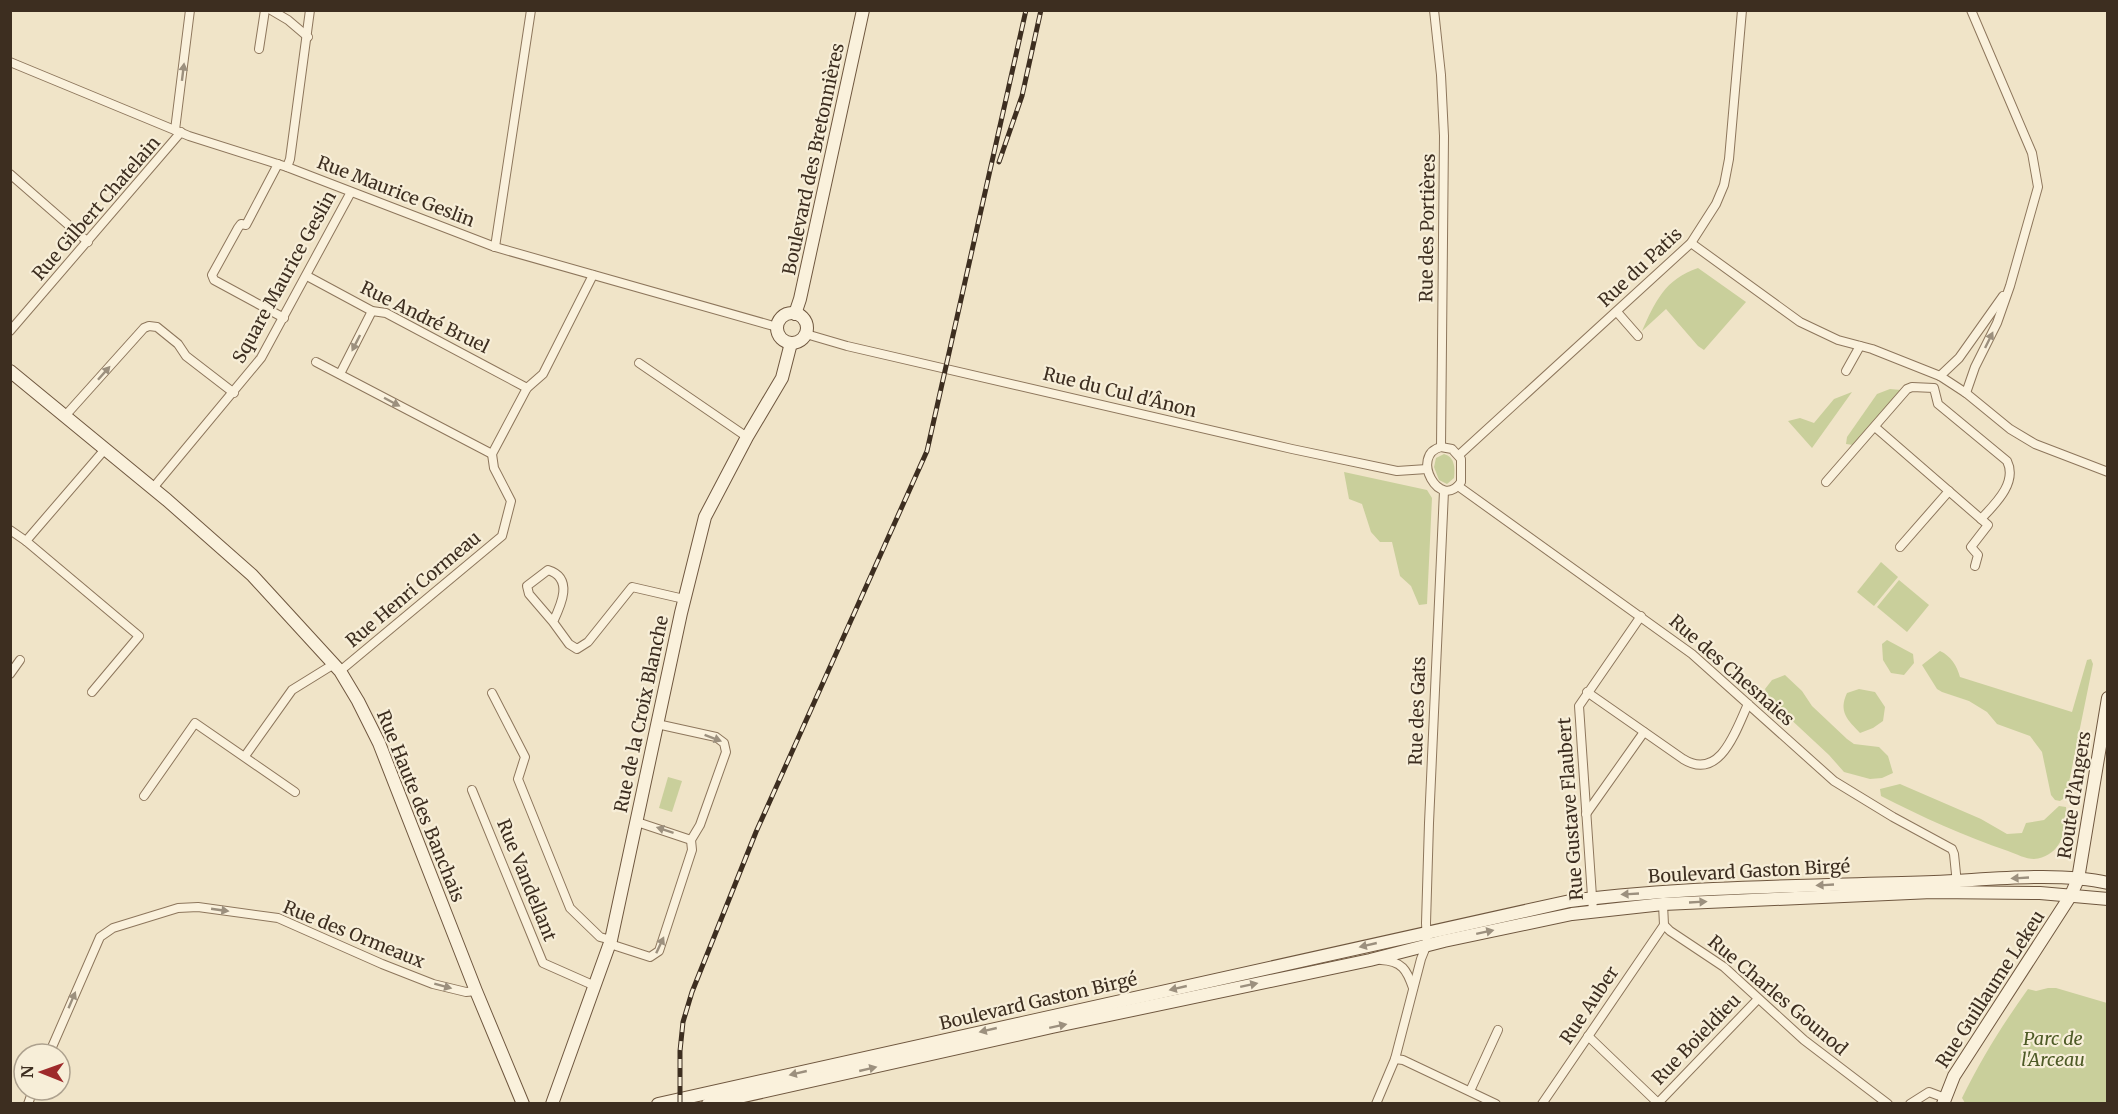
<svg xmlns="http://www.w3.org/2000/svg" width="2118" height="1114" viewBox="0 0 2118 1114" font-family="Merriweather,serif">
	<rect width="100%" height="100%" fill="#f0e4c8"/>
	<g fill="#c9cf9b">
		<path d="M1698,268l48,34 -42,48 -6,-4 -32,-37 -24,22c13,-29 23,-52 56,-63z"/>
		<path d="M1890,389l11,1 -48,55 -7,-1 1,-7 30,-43z"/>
		<path d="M1852,392l-40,56 -24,-27 12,-3 14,5 20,-24z"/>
		<path d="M1444,454c11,3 11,14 10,24l-7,6 -8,-4 -5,-13 2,-9z"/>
		<path d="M1344,472l83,18 5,8 -5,106 -8,1 -8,-19 -11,-10 -8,-34h-12l-9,-10 -9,-28 -13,-5z"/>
		<path d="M1881,562l17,15 -24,29 -17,-14z"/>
		<path d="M1899,580l30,25 -22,27 -30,-25z"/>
		<path d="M1887,640l26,14 1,9 -10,12 -13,-2 -8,-13 -1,-16z"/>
		<path d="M1940,651c11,5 17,15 20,26l112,35 15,-52 4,-1 2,5 -27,133 -6,4 -5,-1 -4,-5 -9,-43 -12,-16 -33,-12 -10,-12 -18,-11 -27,-9 -5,-3 -15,-24z"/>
		<path d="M1785,675l17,16 10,15 35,33 7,5 25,3 9,9 5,17 -11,5 -12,1 -26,-7 -15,-17 -60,-56 -4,-10 7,-9z"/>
		<path d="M1859,689l16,3 10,15 -2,14 -10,7 -13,5c-12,-13 -22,-21 -13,-40z"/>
		<path d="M668,777l14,4 -10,31 -13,-4z"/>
		<path d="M1900,784l81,35 26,15 15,-1 4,-10 18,-3 15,-14 7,1c3,23 -6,50 -32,52 -8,0 -18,-5 -26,-8 -44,-15 -86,-34 -127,-55l-1,-7z"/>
		<path d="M2048,988h8l51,15v100h-142l-3,-5c19,-39 41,-74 66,-109l8,2z"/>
	</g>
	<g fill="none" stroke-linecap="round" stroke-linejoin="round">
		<defs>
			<g id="street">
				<path d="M271,10l17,10 20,17"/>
				<path d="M1434,10l7,65 3,61 -3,311"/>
				<path d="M259,49l6,-39"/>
				<path d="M10,62l179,74 98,31 208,80 282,80"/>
				<path d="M175,130l15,-120"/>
				<path d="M278,164l-32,61 -5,-1 -3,4 -26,47 2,5 70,38"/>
				<path d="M287,167l3,-8 20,-149"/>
				<path d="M10,174l78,68"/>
				<path d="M1691,243l109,79 38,18 34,9 68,27 26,17 44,36 25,15 73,28"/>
				<path d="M495,247l36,-237"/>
				<path d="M307,276l65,35 14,2 141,75"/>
				<path d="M1617,312l21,24"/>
				<path d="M10,331l171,-199"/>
				<path d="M806,334l41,12 445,103 105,22 30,-2"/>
				<path d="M316,362l176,92"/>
				<path d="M639,363l108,74"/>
				<path d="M1846,371l14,-25"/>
				<path d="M340,374l32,-63"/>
				<path d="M1940,376l19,-18 44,-62"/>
				<path d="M1966,393l9,-26 22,-44 13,-37 28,-99 -6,-34 -61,-143"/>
				<path d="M65,416l79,-88 5,-2 8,1 21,17 8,12 48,37"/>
				<path d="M1875,427l113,98 -17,22 7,8 -3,11"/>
				<path d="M1441,447l11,2 9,10v23c-21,30 -52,-27 -20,-35z"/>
				<path d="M1459,455l232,-212 25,-39 8,-19 5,-26 13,-149"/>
				<path d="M1826,482l81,-93 5,-2 22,1 4,16 69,57c11,22 -13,44 -26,58"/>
				<path d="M1458,486l234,168 142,127 59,36 59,32 2,5 3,30"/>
				<path d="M153,488l108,-130 90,-166"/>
				<path d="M10,530l16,11 113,95 -47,56"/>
				<path d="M26,541l80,-93"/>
				<path d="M1900,547l49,-56"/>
				<path d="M553,622l-24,-28 -2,-8 21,-16c26,8 13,35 5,52l16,22 8,5 11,-7 44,-55 52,12"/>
				<path d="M340,671l162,-135 9,-35 -17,-33 -2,-14 35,-66 16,-14 50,-99"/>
				<path d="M10,674l10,-14"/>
				<path d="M1587,692l96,67c37,23 53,-29 65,-55"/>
				<path d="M492,693l33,64 -7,22 52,129 30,29 11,3"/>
				<path d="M245,756l47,-66 42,-26"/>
				<path d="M472,790l71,173 52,23"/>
				<path d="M144,796l51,-73 100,69"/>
				<path d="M1586,814l58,-82"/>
				<path d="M637,822l54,18"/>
				<path d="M1663,904l1,21 6,6 54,36 80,73 84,64"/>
				<path d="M1593,911l-14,-205 62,-90"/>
				<path d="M610,944l40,13 9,-6 33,-101 -1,-10 9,-15 26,-73 -2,-9 -8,-6 -59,-13"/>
				<path d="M1381,960c21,1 26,10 32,28"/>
				<path d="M1588,1036l71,68"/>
				<path d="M49,1054l51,-117 13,-9 65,-20 20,-1 80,11 104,46 51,20 33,8 10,-1"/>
				<path d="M1395,1059l8,1 93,44"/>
				<path d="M1470,1091l28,-61"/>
				<path d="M1658,1103l100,-104"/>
				<path d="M28,1104l5,-14"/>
				<path d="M1376,1104l19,-45 26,-100 6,-15 -1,-21 3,-100 15,-332"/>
				<path d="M1542,1104l122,-179"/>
				<path d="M1910,1104l19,-12 16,6"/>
			</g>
			<g id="secondary">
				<circle cx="792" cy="328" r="15"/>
				<path d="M795,314l5,-15 63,-289"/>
				<path d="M10,371l157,129 85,75 88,96 18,30 21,42 97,248 47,113"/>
				<path d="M552,1104l59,-164 70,-327 24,-96 42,-80 35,-59 9,-35"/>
				<path d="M658,1104l912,-203c121,-15 243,-15 364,-19 52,-2 124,-11 174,1"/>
				<path d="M708,1104l344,-77 318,-67 74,-19 128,-27 91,-10 269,-12 108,1 68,6"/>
				<path d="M1943,1104l11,-28 117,-181 7,-16 30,-181"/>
			</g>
		</defs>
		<use href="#street" stroke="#8d765c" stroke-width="10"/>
		<use href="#secondary" stroke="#6f573f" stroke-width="14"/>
		<use href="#street" stroke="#faf1dc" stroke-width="8"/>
		<use href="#secondary" stroke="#faf1dc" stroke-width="12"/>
		<defs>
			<g id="rail">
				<path d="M999,162l23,-66 19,-86"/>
				<path d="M680,1104v-53l3,-29 9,-30 64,-160 171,-381 99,-441"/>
			</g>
		</defs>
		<use href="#rail" stroke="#3d2e20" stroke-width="5"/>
		<use href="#rail" stroke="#f7eed8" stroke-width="3" stroke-dasharray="9" stroke-linecap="butt"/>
	</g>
	<defs><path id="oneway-solid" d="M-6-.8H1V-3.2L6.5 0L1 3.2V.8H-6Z" transform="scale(1.5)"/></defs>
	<g fill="#9c907e">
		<use href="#oneway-solid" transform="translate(183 72) rotate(-83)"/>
		<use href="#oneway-solid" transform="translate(1989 340) rotate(-64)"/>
		<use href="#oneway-solid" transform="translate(356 343) rotate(117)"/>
		<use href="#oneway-solid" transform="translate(104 373) rotate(-48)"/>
		<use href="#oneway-solid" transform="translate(392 402) rotate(28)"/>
		<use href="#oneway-solid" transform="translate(713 738) rotate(21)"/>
		<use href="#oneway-solid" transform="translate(665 830) rotate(-162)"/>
		<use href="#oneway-solid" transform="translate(2020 878) rotate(177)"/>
		<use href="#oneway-solid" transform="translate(1825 885) rotate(177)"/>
		<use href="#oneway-solid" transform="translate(1630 894) rotate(177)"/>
		<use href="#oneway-solid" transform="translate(1698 902) rotate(-3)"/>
		<use href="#oneway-solid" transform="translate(220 910) rotate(8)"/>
		<use href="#oneway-solid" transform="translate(1485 932) rotate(-12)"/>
		<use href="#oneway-solid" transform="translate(660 945) rotate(-65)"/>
		<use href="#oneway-solid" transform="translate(1368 945) rotate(167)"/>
		<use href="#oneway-solid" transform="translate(1249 985) rotate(-12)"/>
		<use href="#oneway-solid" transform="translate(443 986) rotate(15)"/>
		<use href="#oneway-solid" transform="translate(1178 988) rotate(167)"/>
		<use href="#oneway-solid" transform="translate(72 1000) rotate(-67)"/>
		<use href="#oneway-solid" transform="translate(1058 1026) rotate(-12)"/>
		<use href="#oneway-solid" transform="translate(988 1030) rotate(167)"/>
		<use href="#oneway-solid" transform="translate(868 1069) rotate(-13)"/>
		<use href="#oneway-solid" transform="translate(798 1073) rotate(167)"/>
	</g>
	<g text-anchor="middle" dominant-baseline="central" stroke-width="4.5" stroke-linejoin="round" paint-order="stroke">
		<g font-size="18" fill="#3d2e20" stroke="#f7eed8">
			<text transform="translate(813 159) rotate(-78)">Boulevard des Bretonnières</text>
			<text transform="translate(396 191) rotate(21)">Rue Maurice Geslin</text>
			<text transform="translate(96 208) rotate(-49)">Rue Gilbert Chatelain</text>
			<text transform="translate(1427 228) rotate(-89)">Rue des Portières</text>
			<text transform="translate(1640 267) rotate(-43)">Rue du Patis</text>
			<text transform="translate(284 277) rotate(-61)">Square Maurice Geslin</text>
			<text transform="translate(425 317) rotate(26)">Rue André Bruel</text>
			<text transform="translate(1120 392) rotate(14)">Rue du Cul d'Ânon</text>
			<text transform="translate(413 589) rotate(-40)">Rue Henri Cormeau</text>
			<text transform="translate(1732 670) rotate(41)">Rue des Chesnaies</text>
			<text transform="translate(1417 711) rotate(-88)">Rue des Gats</text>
			<text transform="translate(641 714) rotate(-78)">Rue de la Croix Blanche</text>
			<text transform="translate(2074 795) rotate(-81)">Route d’Angers</text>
			<text transform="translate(421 806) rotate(68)">Rue Haute des Banchais</text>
			<text transform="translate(1570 809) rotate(-94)">Rue Gustave Flaubert</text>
			<text transform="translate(1749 871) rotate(-3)">Boulevard Gaston Birgé</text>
			<text transform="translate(527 880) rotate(68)">Rue Vandellant</text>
			<text transform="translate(354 934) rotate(22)">Rue des Ormeaux</text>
			<text transform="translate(1990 989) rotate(-57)">Rue Guillaume Lekeu</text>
			<text transform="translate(1778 995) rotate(40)">Rue Charles Gounod</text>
			<text transform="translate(1038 1001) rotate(-13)">Boulevard Gaston Birgé</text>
			<text transform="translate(1589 1005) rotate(-56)">Rue Auber</text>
			<text transform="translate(1696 1039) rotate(-46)">Rue Boieldieu</text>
		</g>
		<g font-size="18" font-style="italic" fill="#4d5a26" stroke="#f7eed8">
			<text x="2053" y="1038">Parc de<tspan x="2053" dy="21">l'Arceau</tspan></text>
		</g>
	</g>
	<rect width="2118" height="1114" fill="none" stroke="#3d2e20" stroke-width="24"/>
	<g transform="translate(42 1072) rotate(271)"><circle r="28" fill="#f7eed8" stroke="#ada18e" stroke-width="1.5"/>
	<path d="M0-4.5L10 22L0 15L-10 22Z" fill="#9e2a2b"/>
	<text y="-9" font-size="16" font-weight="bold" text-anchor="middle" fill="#3d2e20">N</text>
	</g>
</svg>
